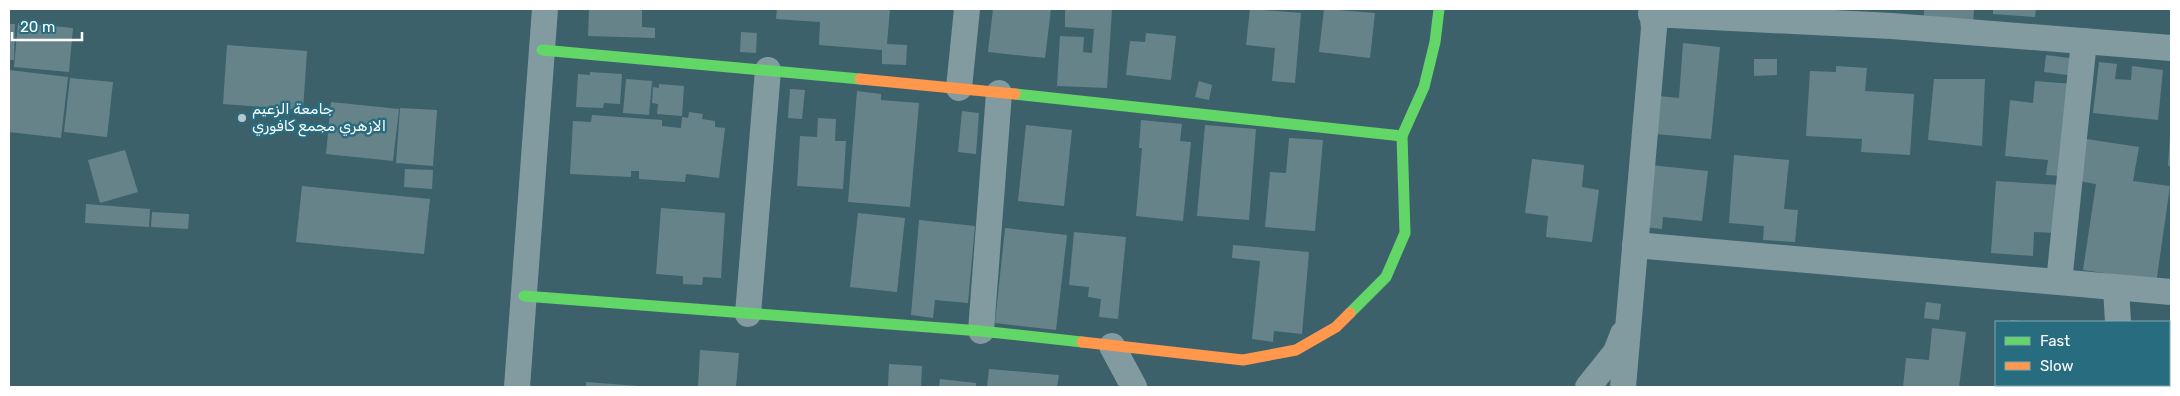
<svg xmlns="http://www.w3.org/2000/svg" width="2180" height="396" viewBox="0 0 2180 396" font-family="Rubik,Cairo,sans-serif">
	<rect width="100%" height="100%" fill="#3c616b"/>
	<g fill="#67838a">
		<path d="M589,9h53v18l13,1v10l-67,-2z"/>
		<path d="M777,9h113l-3,35 20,1 -1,20 -24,-1v-14l-63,-5 1,-23 -44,-3z"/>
		<path d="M993,9h58l-6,49 -57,-6z"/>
		<path d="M1065,9h47l-5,79 -50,-2 3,-50 24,1 -1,15 9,1 2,-24 -29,-2z"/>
		<path d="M1250,9l51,4 -6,70 -23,-2 3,-33 -29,-3z"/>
		<path d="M1324,9l51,4 -5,45 -51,-6z"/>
		<path d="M1924,9h50l-1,17 -49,-5z"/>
		<path d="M1993,9h43l-1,8 -42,-3z"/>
		<path d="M18,23l55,5 -4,44 -55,-5z"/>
		<path d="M9,24h6l-1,36h-5z"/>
		<path d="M741,32l16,1 -1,20 -16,-1z"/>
		<path d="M1146,33l30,3 -5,44 -45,-5 4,-34 15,1z"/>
		<path d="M1683,43l37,4 -9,92 -56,-5 4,-38 20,2z"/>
		<path d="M227,45l80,6 -4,59 -80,-6z"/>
		<path d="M2046,55l31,4 -2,17 -31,-4z"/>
		<path d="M1754,59h23v16l-23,1z"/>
		<path d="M2099,62l18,2 -2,15 16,1 1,-14 31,4 -5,50 -65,-7z"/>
		<path d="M1836,66l31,2 -2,23 49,3 -4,61 -49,-3 1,-13 -56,-3 4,-65 26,1z"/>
		<path d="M9,70l59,7 -7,61 -52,-6z"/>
		<path d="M590,72l32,2 -2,30 -16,-1 -1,5 -27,-1 2,-33 12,1z"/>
		<path d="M70,78l43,4 -6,55 -43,-5z"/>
		<path d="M626,79l26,2 -3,34 -26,-2z"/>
		<path d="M1934,79h51l-3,67 -54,-6z"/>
		<path d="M1199,81l13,4 -3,15 -14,-3z"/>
		<path d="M2035,81l38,3 -9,92 -18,-1 2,-15 -43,-4 5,-56 23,3z"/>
		<path d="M659,84l25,2 -2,30 -25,-2 1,-10 -6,-1 1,-16 6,1z"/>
		<path d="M790,89l15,1 -3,29 -14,-1z"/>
		<path d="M857,91l24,3v6l38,3 -9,104 -62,-5z"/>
		<path d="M331,102l68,7 -6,52 -67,-7z"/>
		<path d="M400,108l37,2 -4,56 -37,-3z"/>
		<path d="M962,111l17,2 -3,41 -18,-2z"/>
		<path d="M689,112l14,2 -1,5 13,2v6l10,1 -6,50 -33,-4 -1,8 -46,-3v-8h-8v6l-61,-3 3,-53 18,1 1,-7 70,5v6l19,2 1,-11 6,1z"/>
		<path d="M818,118l18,1 -1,22h11l-3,48 -46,-3 3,-50 17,1z"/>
		<path d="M1141,120l41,4 -2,17 11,1 -8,79 -47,-5 6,-68h-3z"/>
		<path d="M1026,125l46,5 -8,76 -46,-5z"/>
		<path d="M1205,125l51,4 -7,91 -52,-4z"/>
		<path d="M2170,135h1v31h-3z"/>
		<path d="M1289,138l34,2 -8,91 -50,-4 5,-55 16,1z"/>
		<path d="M2080,138l59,9 -6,34 37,5 -14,98 -23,-7 -50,-7 13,-86 -23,-4z"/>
		<path d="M125,150l13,42 -38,11 -12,-43z"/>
		<path d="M1734,155l55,5 -5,49 14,1 -3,32 -32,-2 1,-14 -35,-3z"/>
		<path d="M1532,159l52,6 -2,22 17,3 -7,52 -46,-5 2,-21 -23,-3z"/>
		<path d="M1650,165l58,6 -6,50 -39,-4 -1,12 -19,-2z"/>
		<path d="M405,169l28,1 -1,19 -28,-2z"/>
		<path d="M1996,181l64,4 -4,48 -22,-1 -1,24 -42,-3z"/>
		<path d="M302,186l128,13 -6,55 -128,-12z"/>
		<path d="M86,204l64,5 -1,18 -64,-4z"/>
		<path d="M661,208l64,5 -4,65 -18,-1 -1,8 -19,-1v-8l-27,-2z"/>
		<path d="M152,212l37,2 -1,15 -37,-2z"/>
		<path d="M858,213l47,5 -8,74 -47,-5z"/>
		<path d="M919,220l56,6 -7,77 -33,-3 -2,18 -22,-3z"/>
		<path d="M1005,228l62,7 -11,95 -61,-7z"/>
		<path d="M1074,232l52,5 -8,82 -19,-2 2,-18 -13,-2 1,-10 -20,-2z"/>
		<path d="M1233,245l76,7 -7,82 -28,-3 -1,11 -21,-3 8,-78 -28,-3z"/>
		<path d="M1926,302l15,2 -2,16 -15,-2z"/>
		<path d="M2010,320l13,1v1h-13z"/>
		<path d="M1932,328l34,4 -7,55h-56l3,-29 23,2z"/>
		<path d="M700,350l39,3 -3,34h-38z"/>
		<path d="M889,364l33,2 -1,21h-33z"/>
		<path d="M989,369l70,6 -2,12h-70z"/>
		<path d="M2169,374h2v13h-9l1,-2h6z"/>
		<path d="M940,379l36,4v4h-37z"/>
		<path d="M586,382l52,4v1h-52z"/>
		<path d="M2004,385h35v2h-36z"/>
	</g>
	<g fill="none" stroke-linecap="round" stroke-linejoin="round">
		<g stroke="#829ba1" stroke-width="26">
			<path d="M1651,14l241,12 279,22"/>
			<path d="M959,88l8,-79"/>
			<path d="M1635,245l536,47"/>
			<path d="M2059,282l25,-241"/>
			<path d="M2116,288l2,34"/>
			<path d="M748,314l20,-244"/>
			<path d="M981,331l18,-238"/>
			<path d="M1112,346l22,41"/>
			<path d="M2136,385v2"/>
			<path d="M517,387l28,-378"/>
			<path d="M1588,387l28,-35 7,-18"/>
			<path d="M1623,387l31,-359 -2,-19"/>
		</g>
		<g stroke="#63d668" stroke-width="11">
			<path d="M542,50l318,29"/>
			<path d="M1015,94l387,42"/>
			<path d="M524,296l457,35 101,11"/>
			<path d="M1350,313l36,-36 19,-44 -3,-97 22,-49 11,-45 4,-33"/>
		</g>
		<g stroke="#ff974d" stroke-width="11">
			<path d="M860,79l155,15"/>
			<path d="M1082,342l161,18 53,-10 40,-23 14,-14"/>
		</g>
	</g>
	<circle fill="#bbc8cb" stroke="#286d7f" stroke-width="2" cx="242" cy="118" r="5"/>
	<g text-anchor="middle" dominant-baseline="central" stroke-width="5" stroke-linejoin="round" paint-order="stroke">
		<g font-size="15" fill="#fff" stroke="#286d7f" text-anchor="start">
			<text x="252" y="109">جامعة الزعيم<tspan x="252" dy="17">الازهري مجمع كافوري</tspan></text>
		</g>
	</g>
	<rect width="2180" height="396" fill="none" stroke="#ffffff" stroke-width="20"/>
	<rect x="1995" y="321" width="175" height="65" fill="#286d7f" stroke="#7ea7b2"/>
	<rect x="2005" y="337" width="25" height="8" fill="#63d668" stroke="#7ea7b2"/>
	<text x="2040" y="346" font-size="15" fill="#ffffff">Fast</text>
	<rect x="2005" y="362" width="25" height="8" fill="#ff974d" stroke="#7ea7b2"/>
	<text x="2040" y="371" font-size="15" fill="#ffffff">Slow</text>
	<path d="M12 32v8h70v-8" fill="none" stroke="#ffffff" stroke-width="2.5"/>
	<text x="20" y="32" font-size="15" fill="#ffffff" stroke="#286d7f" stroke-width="4" paint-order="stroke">20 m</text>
</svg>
